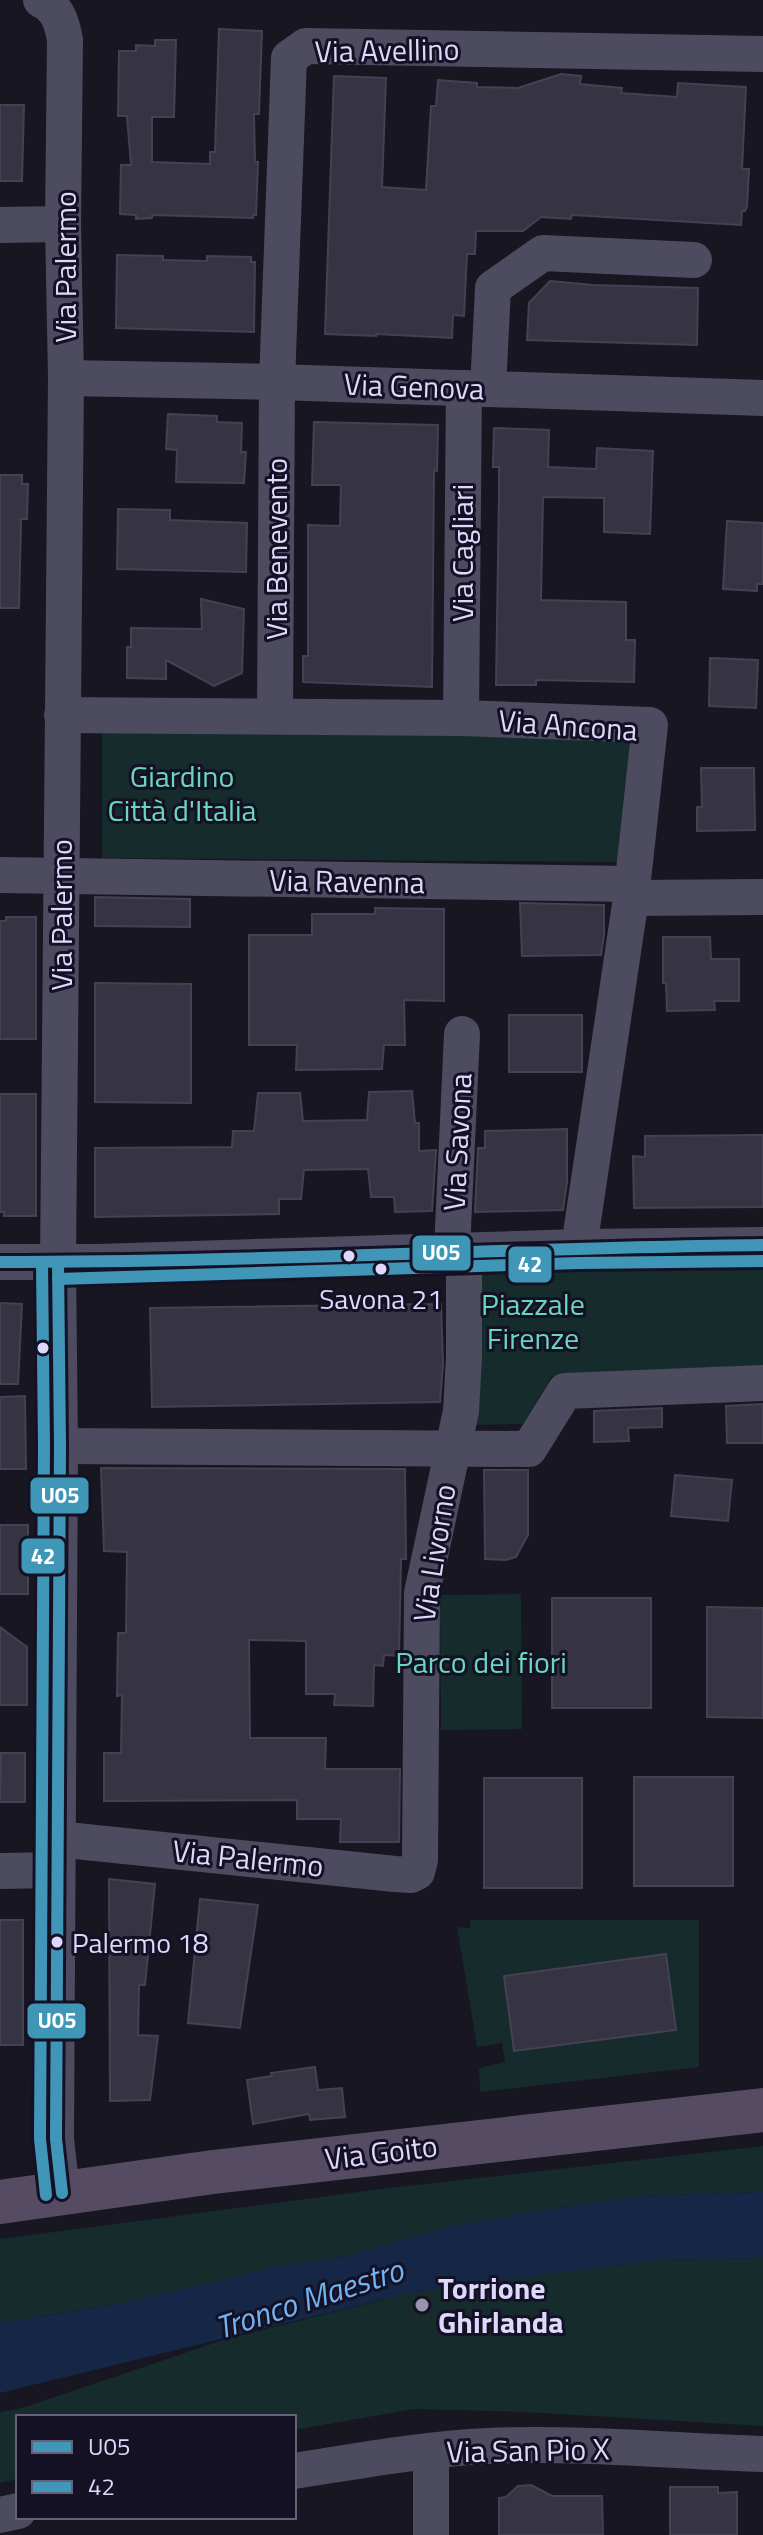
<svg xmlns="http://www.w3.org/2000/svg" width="763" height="2535" viewBox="0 0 763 2535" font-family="'Titillium Web',sans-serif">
	<rect width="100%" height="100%" fill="#181620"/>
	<g fill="#152b2c">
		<path d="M102,726l533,11 -16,125 -517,-4z"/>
		<path d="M763,1261v107l-211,8 -29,48 -48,1 2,-161z"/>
		<path d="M521,1594l1,135 -81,1 -1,-135z"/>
		<path d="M470,1920h229v147l-219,25 -1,-24 26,-6 -3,-19 -25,4 -20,-120 13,1z"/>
		<path d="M763,2146v46l-124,4 -119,18 -173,42 -74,11 -140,34 -92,15 -41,10v-87l389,-51z"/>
		<path d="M763,2258v168l-239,-14 -110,-3 -120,21v-13h-276v62l-18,4v-71l22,-4 204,-69 183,-46 245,-33z"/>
	</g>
	<path fill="#152647" d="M763,2192v66l-109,2 -245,33 -409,100v-70l133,-22 140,-34 74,-11 102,-29 71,-13 119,-18z"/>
	<g fill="#363442" stroke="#454153" stroke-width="2">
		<path d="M219,29l43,2 -3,83h-5l1,48h3l-2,53h-3v3l-101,-3v3l-16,1v-4l-16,-1 1,-49h10l-4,-49h-9l1,-65h17v-6l19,1v-6h21l-2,77h-22v45l58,2v-12h5z"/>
		<path d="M561,74l20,2 -1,8 42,4 -1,5 56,4 1,-14 68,4 -4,82h7l-2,38 -2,4h-3l-1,14 -169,-10 -1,4 -30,-2 -18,14h-47l-1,23h-8l-3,62 -11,-1 -1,23 -76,-4v2l-51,-2 9,-258 52,2 -4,109 44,3 5,-84h5l2,-26 39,3v4l41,1z"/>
		<path d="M0,105h24l-2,76h-22z"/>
		<path d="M117,255l46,1v4l44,1v-5l44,1v5h4l-1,70 -138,-4z"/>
		<path d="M550,281l43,4 105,3 -1,57 -170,-5 2,-37z"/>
		<path d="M168,414l49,2v6l25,1 -1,29h5l-2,31 -68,-1 1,-32 -11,-1z"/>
		<path d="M314,422l124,3 -1,46 -3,-1 -2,217 -129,-5v-26h5v-131l32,1 1,-41h-29z"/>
		<path d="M494,428l55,2 -1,37 48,2 1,-21 56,3 -3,83 -46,-2v-34l-61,-1 -2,103 85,2v38h9l-1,42 -98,-2v5h-40l3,-189v-29h-6z"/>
		<path d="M0,475h22v9h6l-1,35h-6l-2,89h-19z"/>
		<path d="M118,509l52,1v10l77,3 -1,49 -129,-3z"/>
		<path d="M727,521l36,2v61h-6v7l-34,-2z"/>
		<path d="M201,599l43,10 -2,64 -28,13 -48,-26v19l-39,-1v-31h4v-19l71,1z"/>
		<path d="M710,658l48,2 -2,48 -47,-2z"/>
		<path d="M701,768h53l1,62 -58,1v-24h5z"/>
		<path d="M95,897l95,2v28l-95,-1z"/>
		<path d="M520,903l84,2v30l-3,20 -79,1z"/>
		<path d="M375,908l69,1v92l-40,-1 1,45h-21l-2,24 -86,1 1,-25h-48v-110h63v-21h63z"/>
		<path d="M6,917h30v122h-36v-118h6z"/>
		<path d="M663,937h47l1,22h28v42h-25l1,9 -48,1 -1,-28h-3z"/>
		<path d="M95,983l96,1v119l-96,-1z"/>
		<rect x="509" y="1015" width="73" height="57"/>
		<path d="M412,1091l3,32h4v28l17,-1 -4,61 -37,1 -1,-15h-23l-3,-28 -64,1 -3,29h-22v15l-184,3v-69l137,-1 1,-16h21l4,-38h42l3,28 64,-1 2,-28z"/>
		<path d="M0,1094h36v122h-32v-4h-4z"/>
		<path d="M567,1129v53l-4,28 -88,2 3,-64h7v-17z"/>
		<path d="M763,1135v72l-129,1 -1,-52 12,1v-21z"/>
		<path d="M0,1303l22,1 -4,80h-18z"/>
		<path d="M441,1304l2,60 -3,38 -288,5 -2,-99z"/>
		<path d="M25,1396l1,73h-26v-72z"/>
		<path d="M763,1404v39h-36l-1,-37z"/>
		<path d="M662,1408v19l-34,1 1,13 -35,1v-31z"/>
		<path d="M101,1468l304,1 1,90h-5l-2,97 -15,-1 -1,11 -9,-1 -1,41 -39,-1 1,-11h-29v-53l-57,-1 1,98h76l-1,31h75l-1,73h-59l1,-23h-44v-19l-193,1v-48h17l1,-58 -5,1 1,-63h8l1,-81 -23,-1z"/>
		<path d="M484,1470h44v65l-12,22 -10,3 -21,-1z"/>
		<path d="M675,1475l57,5 -4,41 -57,-5z"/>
		<rect x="0" y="1525" width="28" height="69"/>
		<rect x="552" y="1598" width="99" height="110"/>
		<path d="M707,1607l56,1v110l-56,-1z"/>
		<path d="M0,1627l27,20v58h-27z"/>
		<path d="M1,1753h24v49h-25z"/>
		<rect x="634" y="1777" width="99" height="109"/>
		<rect x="484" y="1778" width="98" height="110"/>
		<path d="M109,1879l46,5 -10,101h-6l-1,50 20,1 -8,64 -40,1z"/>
		<path d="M200,1899l58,6 -18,123 -52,-5z"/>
		<rect x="0" y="1920" width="23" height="125"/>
		<path d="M666,1954l10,76 -162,21 -10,-75z"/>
		<path d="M315,2067l3,23 24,-2 3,29 -35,3 -1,-6 -56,10 -6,-44 25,-4 -1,-3z"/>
		<path d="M531,2485l21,11h50l1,39h-104v-37l7,-1 12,-11z"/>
		<path d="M670,2487h48v6l19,-1v43h-67z"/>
	</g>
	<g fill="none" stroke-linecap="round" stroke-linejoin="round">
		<g stroke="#4d4b60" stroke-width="36">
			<path d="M41,0c17,8 21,23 24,40l-2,184 3,154 -8,885 2,183 -4,693 6,54"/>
			<path d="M0,225l63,-1"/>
			<path d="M66,378l211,4 486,16"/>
			<path d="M488,389l5,-101 50,-35 151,7"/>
			<path d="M62,715l399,3 189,7 -19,173 -52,349"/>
			<path d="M275,716l2,-334 12,-324 17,-12 457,8"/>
			<path d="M461,718l3,-330"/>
			<path d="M0,875l633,9"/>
			<path d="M631,898l132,-1"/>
			<path d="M452,1250l10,-216"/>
			<path d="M0,1262h97l482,-15 184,-2"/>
			<path d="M60,1446l469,3 36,-58 198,-8"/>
			<path d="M57,1839l338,35 16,1 6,-3 3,-12 2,-267 39,-182 3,-54v-107"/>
			<path d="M0,1871l56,-1"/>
			<path d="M431,2451v84"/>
			<path d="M294,2471c64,-10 129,-22 194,-25 91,-4 184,5 275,8"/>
			<path d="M0,2515l18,-4"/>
		</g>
		<path stroke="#554c64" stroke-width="44" d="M0,2202l213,-30 550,-62"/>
		<defs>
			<g id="bus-1">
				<path d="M0,1262c254,0 509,-14 763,-17"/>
				<path d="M58,1263l2,183 -4,693 6,54"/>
			</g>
			<g id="bus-2">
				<path d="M42,1263l2,183 -4,693 6,56"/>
				<path d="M58,1279l521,-16 184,-2"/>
			</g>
		</defs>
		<use href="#bus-1" stroke="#151125" stroke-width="18"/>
		<use href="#bus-2" stroke="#151125" stroke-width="18"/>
		<use href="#bus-1" stroke="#4096b6" stroke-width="12"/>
		<use href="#bus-2" stroke="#4096b6" stroke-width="12"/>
	</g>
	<g fill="#ddd8fc" stroke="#151125" stroke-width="3">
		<circle cx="349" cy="1256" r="7"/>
		<circle cx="381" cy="1269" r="7"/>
		<circle cx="43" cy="1348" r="7"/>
		<circle cx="57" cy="1942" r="7"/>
	</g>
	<circle fill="#9894af" stroke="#151125" stroke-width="3" cx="422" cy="2305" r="8"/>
	<g text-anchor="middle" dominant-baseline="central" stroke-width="6" stroke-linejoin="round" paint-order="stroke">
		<g font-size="28" fill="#ddd8fc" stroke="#151125">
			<text x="381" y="1298">Savona 21</text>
			<text x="72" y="1942" text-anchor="start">Palermo 18</text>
		</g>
		<g font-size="30" fill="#ddd8fc" stroke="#151125">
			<text transform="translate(387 50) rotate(-1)">Via Avellino</text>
			<text transform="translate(65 267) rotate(-90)">Via Palermo</text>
			<text transform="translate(414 386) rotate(2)">Via Genova</text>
			<text transform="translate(276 549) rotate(-90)">Via Benevento</text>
			<text transform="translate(462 553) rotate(-90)">Via Cagliari</text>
			<text transform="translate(568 725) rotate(4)">Via Ancona</text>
			<text transform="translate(347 881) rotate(1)">Via Ravenna</text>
			<text transform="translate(61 915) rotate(-90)">Via Palermo</text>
			<text transform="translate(457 1142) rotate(-87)">Via Savona</text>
			<text transform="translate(434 1553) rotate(-81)">Via Livorno</text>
			<text transform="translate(248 1858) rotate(6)">Via Palermo</text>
			<text transform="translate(381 2152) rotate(-7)">Via Goito</text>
			<text transform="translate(528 2450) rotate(-1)">Via San Pio X</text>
		</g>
		<g font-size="30" fill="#6ad6be" stroke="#151125">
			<text x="182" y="776">Giardino<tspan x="182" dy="34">Città d'Italia</tspan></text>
			<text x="533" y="1304">Piazzale<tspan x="533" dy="34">Firenze</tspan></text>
			<text x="481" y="1662">Parco dei fiori</text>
		</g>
		<g font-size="30" font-weight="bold" fill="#ddd8fc" stroke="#151125" text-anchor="start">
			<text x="438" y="2288">Torrione<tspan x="438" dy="34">Ghirlanda</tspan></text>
		</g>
		<g font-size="32" font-style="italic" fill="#70b2f2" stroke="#151125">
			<text transform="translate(309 2298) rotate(-18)">Tronco Maestro</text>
		</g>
	</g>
	<g stroke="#151125" stroke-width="3">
		<rect x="411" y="1234" width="61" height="38" rx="8" fill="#4096b6"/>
		<rect x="507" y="1245" width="46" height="39" rx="8" fill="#4096b6"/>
		<rect x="29" y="1476" width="61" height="39" rx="8" fill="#4096b6"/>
		<rect x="20" y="1537" width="46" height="38" rx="8" fill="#4096b6"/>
		<rect x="26" y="2002" width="61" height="38" rx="8" fill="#4096b6"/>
	</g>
	<g font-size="22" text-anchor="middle" font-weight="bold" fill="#fff">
		<text x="441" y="1260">U05</text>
		<text x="530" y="1272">42</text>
		<text x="60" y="1503">U05</text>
		<text x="43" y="1564">42</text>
		<text x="57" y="2028">U05</text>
	</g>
	<rect x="16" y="2415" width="280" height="104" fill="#151125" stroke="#65617b" stroke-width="2"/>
	<rect x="32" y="2441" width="40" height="12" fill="#4096b6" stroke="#65617b" stroke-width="2"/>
	<text x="88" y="2455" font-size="24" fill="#ddd8fc">U05</text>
	<rect x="32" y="2481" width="40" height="12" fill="#4096b6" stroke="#65617b" stroke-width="2"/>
	<text x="88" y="2495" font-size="24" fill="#ddd8fc">42</text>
</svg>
